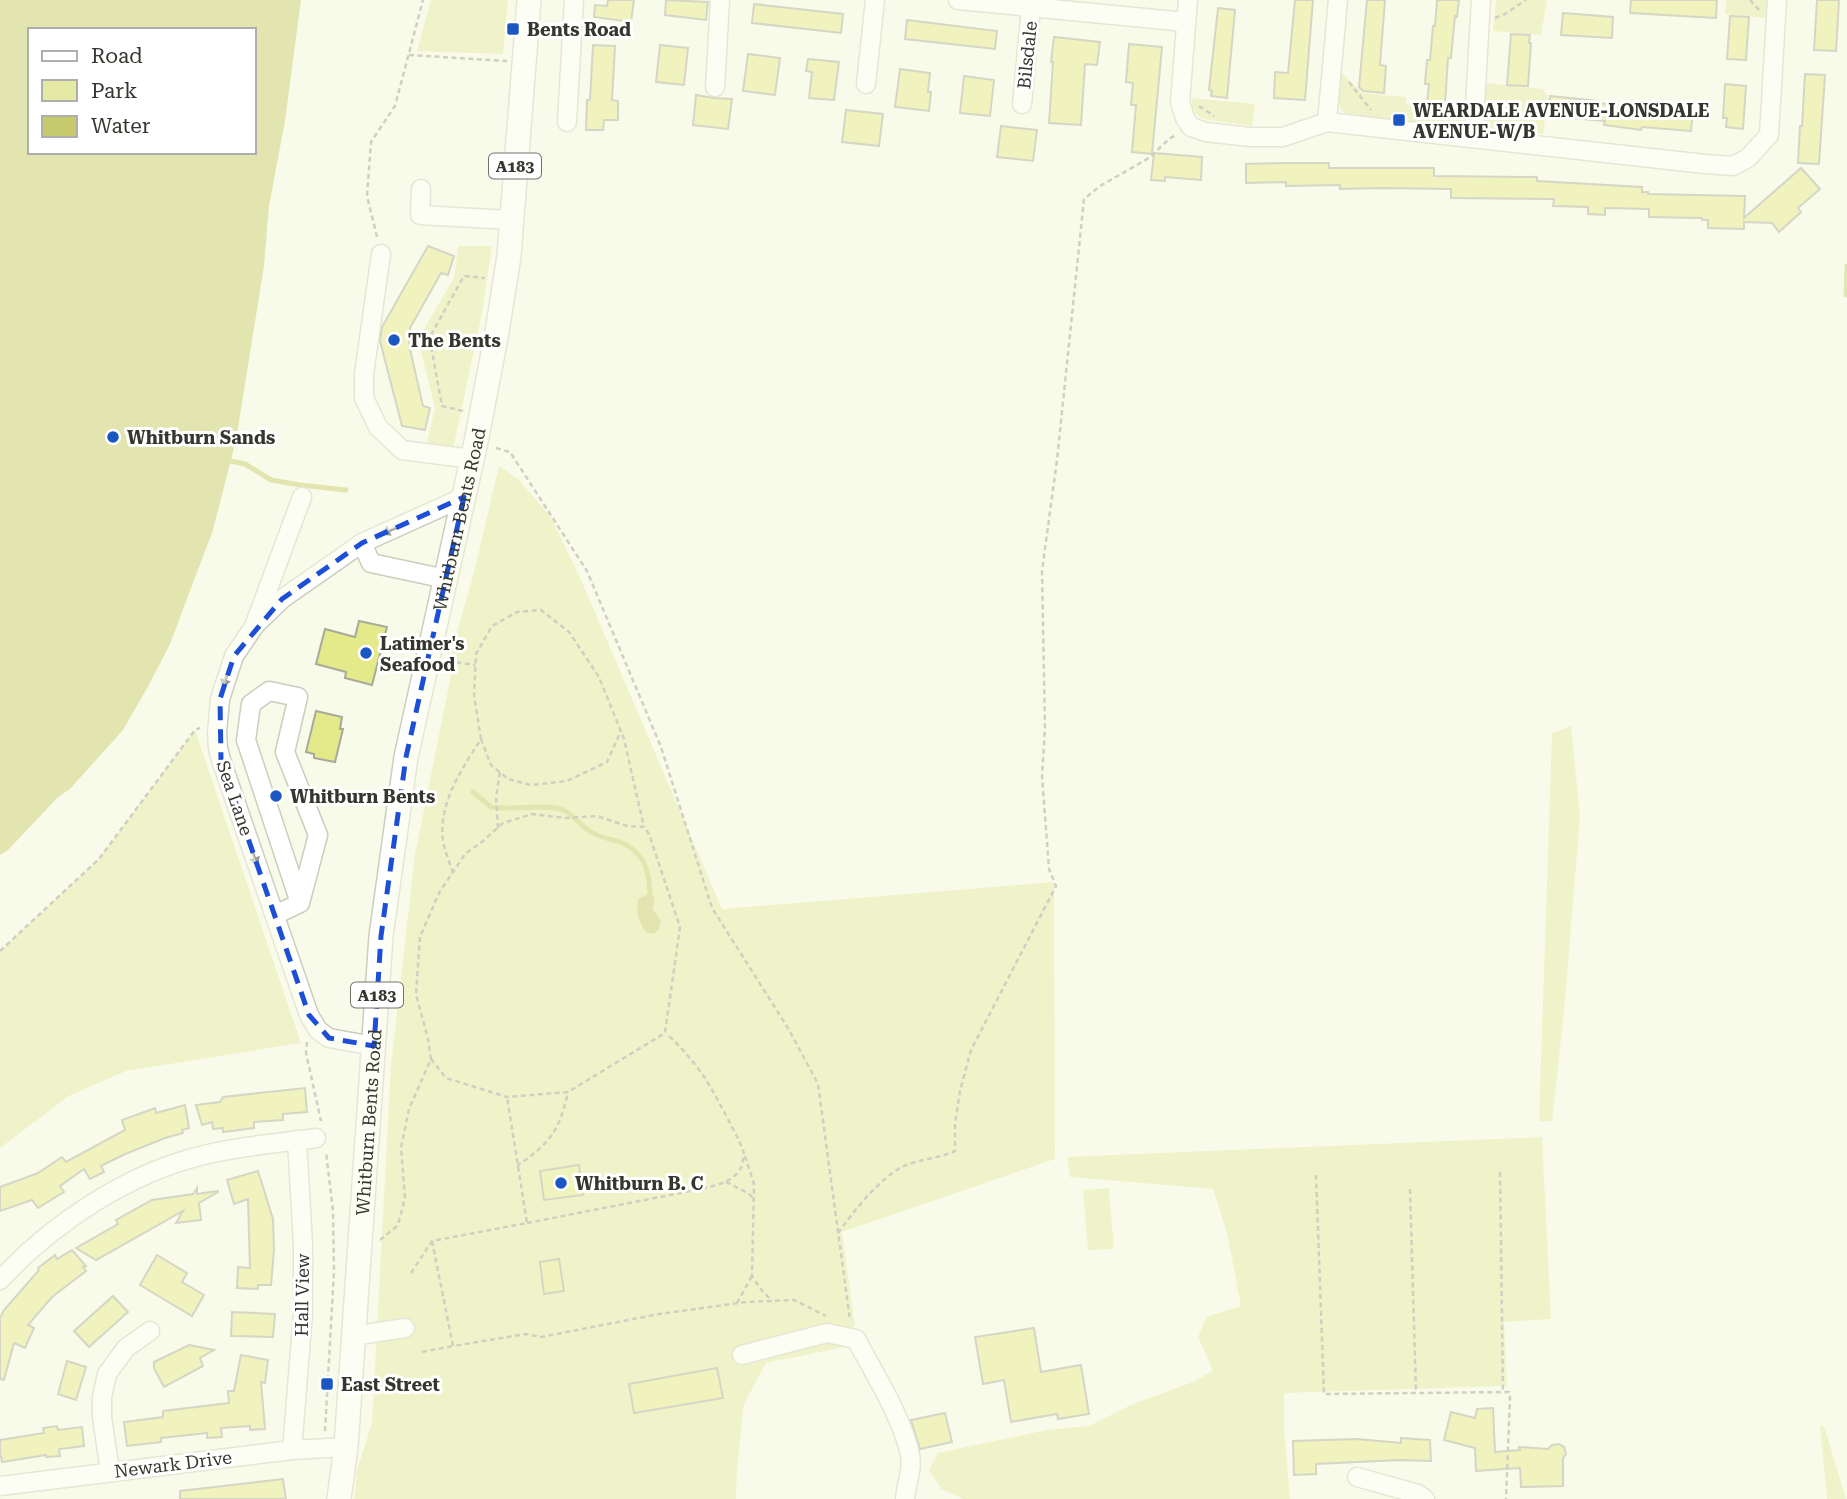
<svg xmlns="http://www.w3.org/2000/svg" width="1847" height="1499" viewBox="0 0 1847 1499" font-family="'Roboto Serif',serif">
	<rect width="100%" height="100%" fill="#f9fbea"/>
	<g fill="#e4e9a3">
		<path d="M431,0h77l-5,54 -86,-3z"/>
		<path d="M1496,0h51l-6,35 -48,-4z"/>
		<path d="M1726,0h42l-3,18 -40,-4z"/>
		<path d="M1340,71l22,22 44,4v7l64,4v11l-9,7 -9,2 -103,-11c-17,-14 -12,-27 -9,-46z"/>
		<path d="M1487,83l56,6 5,8 -5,37 -51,-3c-14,-14 -7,-30 -5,-48z"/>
		<path d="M1192,98l63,6 -3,22 -43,-6 -10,-3 -7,-9z"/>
		<path d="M458,246h34l-10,67 -29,136 -27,-3 9,-38 -17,-69 36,-61z"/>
		<path d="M499,466l19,13 32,37 29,59 143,334 332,-27 1,277 -213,73 13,94 -12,3 12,16 -89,18 -22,41 -7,66 -1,29h-382l3,-29 15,-47 19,-358 24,-211 40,-199 -4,-2 23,-81z"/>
		<path d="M1571,726l9,90 -16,196 -12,109h-13l13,-388z"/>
		<path d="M195,730l106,313 -175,28 -57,25 -69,52v-197l99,-92z"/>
		<path d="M1542,1137l9,182 -47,3 3,64 -223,7v35l6,71h-327l-22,-10 -12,-19 9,-17 109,-23 42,-4 44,-22 60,-22 20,-11 -15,-34 8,-20 35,-11 -14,-73 -14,-44 -143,-12 -3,-20z"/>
		<path d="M1109,1188l5,61 -26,1 -5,-60z"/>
		<path d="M1820,1426h4l22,73h-19z"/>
	</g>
	<g fill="#c6ca6c" fill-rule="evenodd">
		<path d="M0,0h301l-16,121 -16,85 -5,60 -28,174 -23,90 -43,114 -20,39 -27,47 -53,59 -12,8 -50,53 -8,5zM30,30h224v122h-224z"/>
		<path d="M650,893l5,5 -2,11 8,12 -2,8 -5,5 -8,-2c-8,-11 -10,-20 -8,-33z"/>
	</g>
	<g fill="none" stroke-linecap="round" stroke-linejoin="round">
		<g stroke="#c6ca6c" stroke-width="5">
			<path d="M1846,295l1,-29"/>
			<path d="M226,460l19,4 26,16 29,5 46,5"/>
			<path d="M473,792l18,15 11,1"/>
			<path d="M500,808c20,1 41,-4 61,1 12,4 19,17 30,23 8,5 18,7 26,9 26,9 32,27 33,52"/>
		</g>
	</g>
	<g fill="#e4e98a" stroke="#a8a999" stroke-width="2">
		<path d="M608,0h26l-3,22 -37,-5 1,-12 12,1z"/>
		<path d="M666,0l42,2 -2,18 -41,-5z"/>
		<path d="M1295,0h18l-8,100 -31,-2 1,-26 13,1z"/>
		<path d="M1367,0h18l-5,65 6,1 -2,27 -21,-2 -4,-4z"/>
		<path d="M1437,0h22l-2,17 -2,-1 -4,42h-3l-3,46 -18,-1 2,-19h-4l2,-24h3l3,-34h2z"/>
		<path d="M1631,0h86l-1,18 -86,-5z"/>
		<path d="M1817,0h22l-3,51 -22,-1z"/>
		<path d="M754,4l89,10 -2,19 -89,-10z"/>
		<path d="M1218,8l17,2 -8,88 -16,-2 1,-5 -3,-1z"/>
		<path d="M1563,13l50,4 -1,21 -51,-3z"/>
		<path d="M1730,16l19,1 -3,43 -19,-1z"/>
		<path d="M907,20l90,11 -2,18 -90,-10z"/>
		<path d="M1511,34l19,1 -1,8h2l-3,43 -21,-1z"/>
		<path d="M1054,37l46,5 -3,23 -12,-1 -4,61 -32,-2 4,-61h-2z"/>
		<path d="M1129,44l33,3 -10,107 -20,-2 4,-47h-5l2,-22 -7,-1z"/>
		<path d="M593,45l22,1 -3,54 6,1v19h-14l-1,10h-17l1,-30h3z"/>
		<path d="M660,45l28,3 -4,37 -28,-3z"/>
		<path d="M748,54l32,4 -5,37 -32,-4z"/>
		<path d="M808,59l31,3 -5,38 -25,-2 3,-26 -6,-1z"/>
		<path d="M900,69l30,4 -2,19h3l-2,19 -34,-4z"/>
		<path d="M1805,74l20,1 -6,89 -21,-1 2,-37h2z"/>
		<path d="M964,76l30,4 -4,36 -30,-3z"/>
		<path d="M1725,84l21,2 -3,43 -17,-2 1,-9h-4z"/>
		<path d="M696,95l18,3 18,1 -4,30 -35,-4z"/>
		<path d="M1550,96l49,5v2l61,7v-2l33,2 -2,21 -49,-4 -1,3 -37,-5 1,-4 -57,-5z"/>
		<path d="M846,110l37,4 -4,32 -37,-4z"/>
		<path d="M1001,126l36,4 -4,31 -36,-4z"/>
		<path d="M1154,153l48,4 -1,23 -36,-3v4l-14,-1z"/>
		<path d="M1284,163h45v5h105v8l103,1v4l105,6v5h6v2l97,2 -1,22 57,-50 19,21 -22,19 3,4 -22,20 -7,-9 -28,-1v7l-36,-1v-8h-6v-2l-53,-1v-8l-44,-1v7l-17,-1v-7l-35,-1 1,-7 -103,-1v-9l-70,-1 -41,1v-4l-54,1v-4l-40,1v-19z"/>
		<path d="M428,246l26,10 -6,19 -7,-2 -31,55 -1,17 14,61 7,2 -5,22 -23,-4 -22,-85 2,-14z"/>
		<path d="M359,621l28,6 -15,58 -27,-7 1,-6 -30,-8 9,-35 30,8z"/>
		<path d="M316,711l26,6 -2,12h3l-8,33 -21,-4v-4l-8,-2z"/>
		<path d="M305,1088l2,24 -24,2v6l-29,2v6l-31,4v-4l-10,1 -1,-7 -10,3 -6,-20 24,-3 3,-5z"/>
		<path d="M185,1105l4,23 -7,2 1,3 -18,5 -42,17 -22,11 3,6 -14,7 -6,-10 -24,17 4,6 -26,16 -6,-8 -32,11v-24l38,-14 24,-16 4,5 59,-32 -3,-10 33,-12 1,5z"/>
		<path d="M579,1165l4,30 -39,5 -4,-29z"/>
		<path d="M258,1171l15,48 1,31 -3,35h-13v4l-21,-1 1,-21 12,1 -2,-69 -14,5 -7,-24z"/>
		<path d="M197,1188v6l21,-3v1l-19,11 2,17 -25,3 7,-12 -87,49 -20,-12 42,-24 -2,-4 36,-20 41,-6z"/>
		<path d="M72,1250l14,16 -3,1 3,4 -34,26 -24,28 6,3 -9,20 -11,-5 -10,37 -4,-1v-61l4,-8 35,-40 -1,-2 17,-13 2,4z"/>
		<path d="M157,1255l30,18 -5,9 22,13 -12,21 -52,-31z"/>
		<path d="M559,1259l5,32 -20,3 -4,-32z"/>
		<path d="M113,1296l15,16 -39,35 -15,-16z"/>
		<path d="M232,1312l43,2 -2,23 -42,-1z"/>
		<path d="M1034,1328l7,44 40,-7 8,49 -31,5 -1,-5 -46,8 -7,-42 -21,4 -8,-47z"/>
		<path d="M189,1345l25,5 -14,8 3,8 -39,21 -10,-19v-6z"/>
		<path d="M241,1355l27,5 -3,23 -4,-1 4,47 -15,1v-4l-29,2 1,9 -15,1v-5l-46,5v4l-34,4 -3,-24 39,-5v-6l66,-8 -1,-12h6z"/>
		<path d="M67,1361l19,6 -10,33 -18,-6z"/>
		<path d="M717,1368l6,30 -89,15 -5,-29z"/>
		<path d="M1493,1408l2,44 25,-2 -1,-3 29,2 4,-4 7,-1 5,3 2,7 -3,4v28l-42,1 -1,-19 -44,3 -1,-23 -31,-8 7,-28 24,6 2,-9z"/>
		<path d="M945,1413l7,29 -32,7 -9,-29z"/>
		<path d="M57,1426l1,4 24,-3 2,19 -25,3 1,7 -14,1v-2l-44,7 -1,-6h-1v-16l44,-7 -1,-5z"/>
		<path d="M1401,1438l29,2 1,21 -31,-1 -84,4v10l-22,1 -1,-34 64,-2 44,4z"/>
		<path d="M283,1479l3,20h-106v-8z"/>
	</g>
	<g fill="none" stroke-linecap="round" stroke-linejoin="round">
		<defs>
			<g id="minor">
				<path d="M958,0l228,22"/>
				<path d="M1188,0l-8,102 5,16 6,9 15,5 44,5h33l44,-15 378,42 28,2 15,-8 21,-23 8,-135"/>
				<path d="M866,84l9,-84"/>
				<path d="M715,87l5,-87"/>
				<path d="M1022,104l9,-97"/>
				<path d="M567,122l7,-122"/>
				<path d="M1327,122l11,-122"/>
				<path d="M1473,138l8,-138"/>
				<path d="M421,189l-1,26 91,5"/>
				<path d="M381,254l-17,120v24l14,29 24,23 70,9"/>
				<path d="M362,543l9,20 75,16"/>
				<path d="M256,621l46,-124"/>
				<path d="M275,915l25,-12 18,-68 -33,-83 13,-55 -29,-6 -18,13 -5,36 54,163"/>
				<path d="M374,1046l-45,-8 -11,-8 -9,-15 -88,-255 -3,-12 -1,-15 3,-34 14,-43 21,-31 27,-26 80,-56 102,-46"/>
				<path d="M0,1280c53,-57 128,-107 204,-125 37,-9 74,-12 112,-17"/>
				<path d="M353,1336l52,-8"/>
				<path d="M742,1355l85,-22 29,6c18,34 47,80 54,116 3,15 -4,29 -5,44"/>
				<path d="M292,1450l11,-136v-69l-6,-105"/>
				<path d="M110,1472l-8,-55v-20l5,-23 19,-26 24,-17"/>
				<path d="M1357,1477l61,17 7,5"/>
				<path d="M0,1486l292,-36 54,-3"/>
			</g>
			<g id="major">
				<path id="s1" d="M339,1499l7,-52 35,-511 25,-179 70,-315 21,-110 12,-76 20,-256"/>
			</g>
		</defs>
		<use href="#minor" stroke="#cccebd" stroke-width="21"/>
		<use href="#major" stroke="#cccebd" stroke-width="26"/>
		<g stroke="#9b9c90" stroke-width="2.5" stroke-dasharray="5 3.5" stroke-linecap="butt">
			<path d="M1750,0l9,10"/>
			<path d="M1495,18l10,-4 21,-14"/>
			<path d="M409,55l98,6"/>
			<path d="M1349,82l22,28"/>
			<path d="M1199,106l15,10"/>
			<path d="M377,237l-10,-41 4,-54 24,-36 28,-106"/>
			<path d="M463,411l-21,-5 -11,-60 1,-13 32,-57 21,2"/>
			<path d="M496,448l14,4 77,119 74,176 51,161 76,120 30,56 32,236"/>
			<path d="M448,661l27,4"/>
			<path d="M481,739l10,26 17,14 23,6 36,-4 40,-19 14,-31"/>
			<path d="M498,828l-2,-31 4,-25"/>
			<path d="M453,873c-3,-10 -8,-21 -10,-32 -5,-38 19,-72 38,-102l-7,-44 2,-41 16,-28 25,-14 24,-2 28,22 30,45 25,62 20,88"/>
			<path d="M0,951l99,-92 96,-129 5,-2"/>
			<path d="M307,1042l-1,11 15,68"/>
			<path d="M745,1156l9,28 -2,92 7,11 13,14"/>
			<path d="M518,1167v-2c32,-21 42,-36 50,-73"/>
			<path d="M1500,1172l3,220"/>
			<path d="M1316,1175l8,219 185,-2 1,5 -4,102"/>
			<path d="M726,1182l22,11 5,5"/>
			<path d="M1410,1189l6,203"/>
			<path d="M527,1223l174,-34c15,-4 35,-7 41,-24 0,-1 2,-10 2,-11 -1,-9 -34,-69 -41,-79 -11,-15 -22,-28 -36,-41"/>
			<path d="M838,1233c15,-21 41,-54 64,-66 16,-8 36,-8 53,-16v-27l5,-33 11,-41 85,-164 -7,-17 -7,-93 3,-48 -3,-157 15,-111 27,-261 16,-13 49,-28 20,-19 7,-4"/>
			<path d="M380,1240l17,-14 2,-5 6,-23 -4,-50 8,-39 22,-50 -3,-20 -12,-45 4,-57 19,-44 26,-39 18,-13 20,-18 29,-9 33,4 32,-2 30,10 17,1 5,7 31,93 -15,106 -97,59 -61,5 -61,-19 -15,-19"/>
			<path d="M432,1241l21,105 73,-12 15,3 118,-23 87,-12 48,-2 32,16"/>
			<path d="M411,1273l21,-32 95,-18 -20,-126"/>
			<path d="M737,1303l15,-27"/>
			<path d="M422,1352l31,-6"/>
			<path d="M325,1431l9,-160 -1,-60 -7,-59"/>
		</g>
		<use href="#minor" stroke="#fff" stroke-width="18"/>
		<use href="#major" stroke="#fff" stroke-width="23"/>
	</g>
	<defs><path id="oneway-solid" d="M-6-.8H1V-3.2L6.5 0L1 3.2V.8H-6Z" transform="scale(1.75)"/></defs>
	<g fill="#9a9a97">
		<use href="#oneway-solid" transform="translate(391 530) rotate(156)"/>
		<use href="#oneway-solid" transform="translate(226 678) rotate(108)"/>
		<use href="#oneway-solid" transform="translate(254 856) rotate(71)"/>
	</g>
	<path d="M0 0H1847V1499H0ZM464,497l-58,260 -25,179 -7,110 -45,-8 -20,-23 -88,-255 -1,-61 14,-43 48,-57 80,-56z" fill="#f9fbea" fill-opacity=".55" fill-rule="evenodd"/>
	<path fill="none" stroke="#1d4ed8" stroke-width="5" stroke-dasharray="14 9" stroke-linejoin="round" d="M464,497l-58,260 -25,179 -7,110 -45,-8 -20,-23 -88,-255 -1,-61 14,-43 48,-57 80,-56z"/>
	<g fill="#1b57c3" stroke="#fff" stroke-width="2.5">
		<rect x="506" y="22" width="14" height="14" rx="3.5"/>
		<rect x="1392" y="113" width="14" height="14" rx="3.5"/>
		<circle cx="394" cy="340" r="7"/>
		<circle cx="113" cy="437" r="7"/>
		<circle cx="366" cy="653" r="7"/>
		<circle cx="276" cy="796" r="7"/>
		<circle cx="561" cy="1183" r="7"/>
		<rect x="320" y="1377" width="14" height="14" rx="3.5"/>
	</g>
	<g text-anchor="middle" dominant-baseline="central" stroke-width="6" stroke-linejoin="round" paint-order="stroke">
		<g fill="#fff" stroke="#72726d" stroke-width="2">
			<rect x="489" y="153.5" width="52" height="25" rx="5"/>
			<rect x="351" y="982.5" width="52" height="25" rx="5"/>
		</g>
		<g font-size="16" font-weight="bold" fill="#35362f">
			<text x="515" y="166">A183</text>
			<text x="377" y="995">A183</text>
		</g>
		<g font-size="18" font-weight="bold" fill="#35362f" stroke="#fff" text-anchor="start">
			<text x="527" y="29">Bents Road</text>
			<text x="1413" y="110">WEARDALE AVENUE-LONSDALE<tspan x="1413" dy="21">AVENUE-W/B</tspan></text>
			<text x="408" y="340">The Bents</text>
			<text x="127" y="437">Whitburn Sands</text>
			<text x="380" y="643">Latimer's<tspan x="380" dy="21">Seafood</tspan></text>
			<text x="290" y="796">Whitburn Bents</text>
			<text x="575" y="1183">Whitburn B. C</text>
			<text x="341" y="1384">East Street</text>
		</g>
		<g font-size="18" fill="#35362f" stroke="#fff">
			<text transform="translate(1027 55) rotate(-84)">Bilsdale</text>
			<text stroke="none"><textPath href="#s1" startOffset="989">Whitburn Bents Road</textPath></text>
			<text transform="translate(235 798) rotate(71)">Sea Lane</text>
			<text stroke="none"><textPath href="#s1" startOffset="378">Whitburn Bents Road</textPath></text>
			<text transform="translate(302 1295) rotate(-89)">Hall View</text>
			<text transform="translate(173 1464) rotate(-7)">Newark Drive</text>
		</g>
	</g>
	<rect x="28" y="28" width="228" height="126" fill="#ffffff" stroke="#aeafac" stroke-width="2"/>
	<rect x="42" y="51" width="35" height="10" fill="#ffffff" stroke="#aeafac" stroke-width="2"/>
	<text x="91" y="63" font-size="21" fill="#35362f">Road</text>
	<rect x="42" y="80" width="35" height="21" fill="#e4e9a3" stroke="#aeafac" stroke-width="2"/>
	<text x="91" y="98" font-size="21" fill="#35362f">Park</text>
	<rect x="42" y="116" width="35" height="21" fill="#c6ca6c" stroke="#aeafac" stroke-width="2"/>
	<text x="91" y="133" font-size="21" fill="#35362f">Water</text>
</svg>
